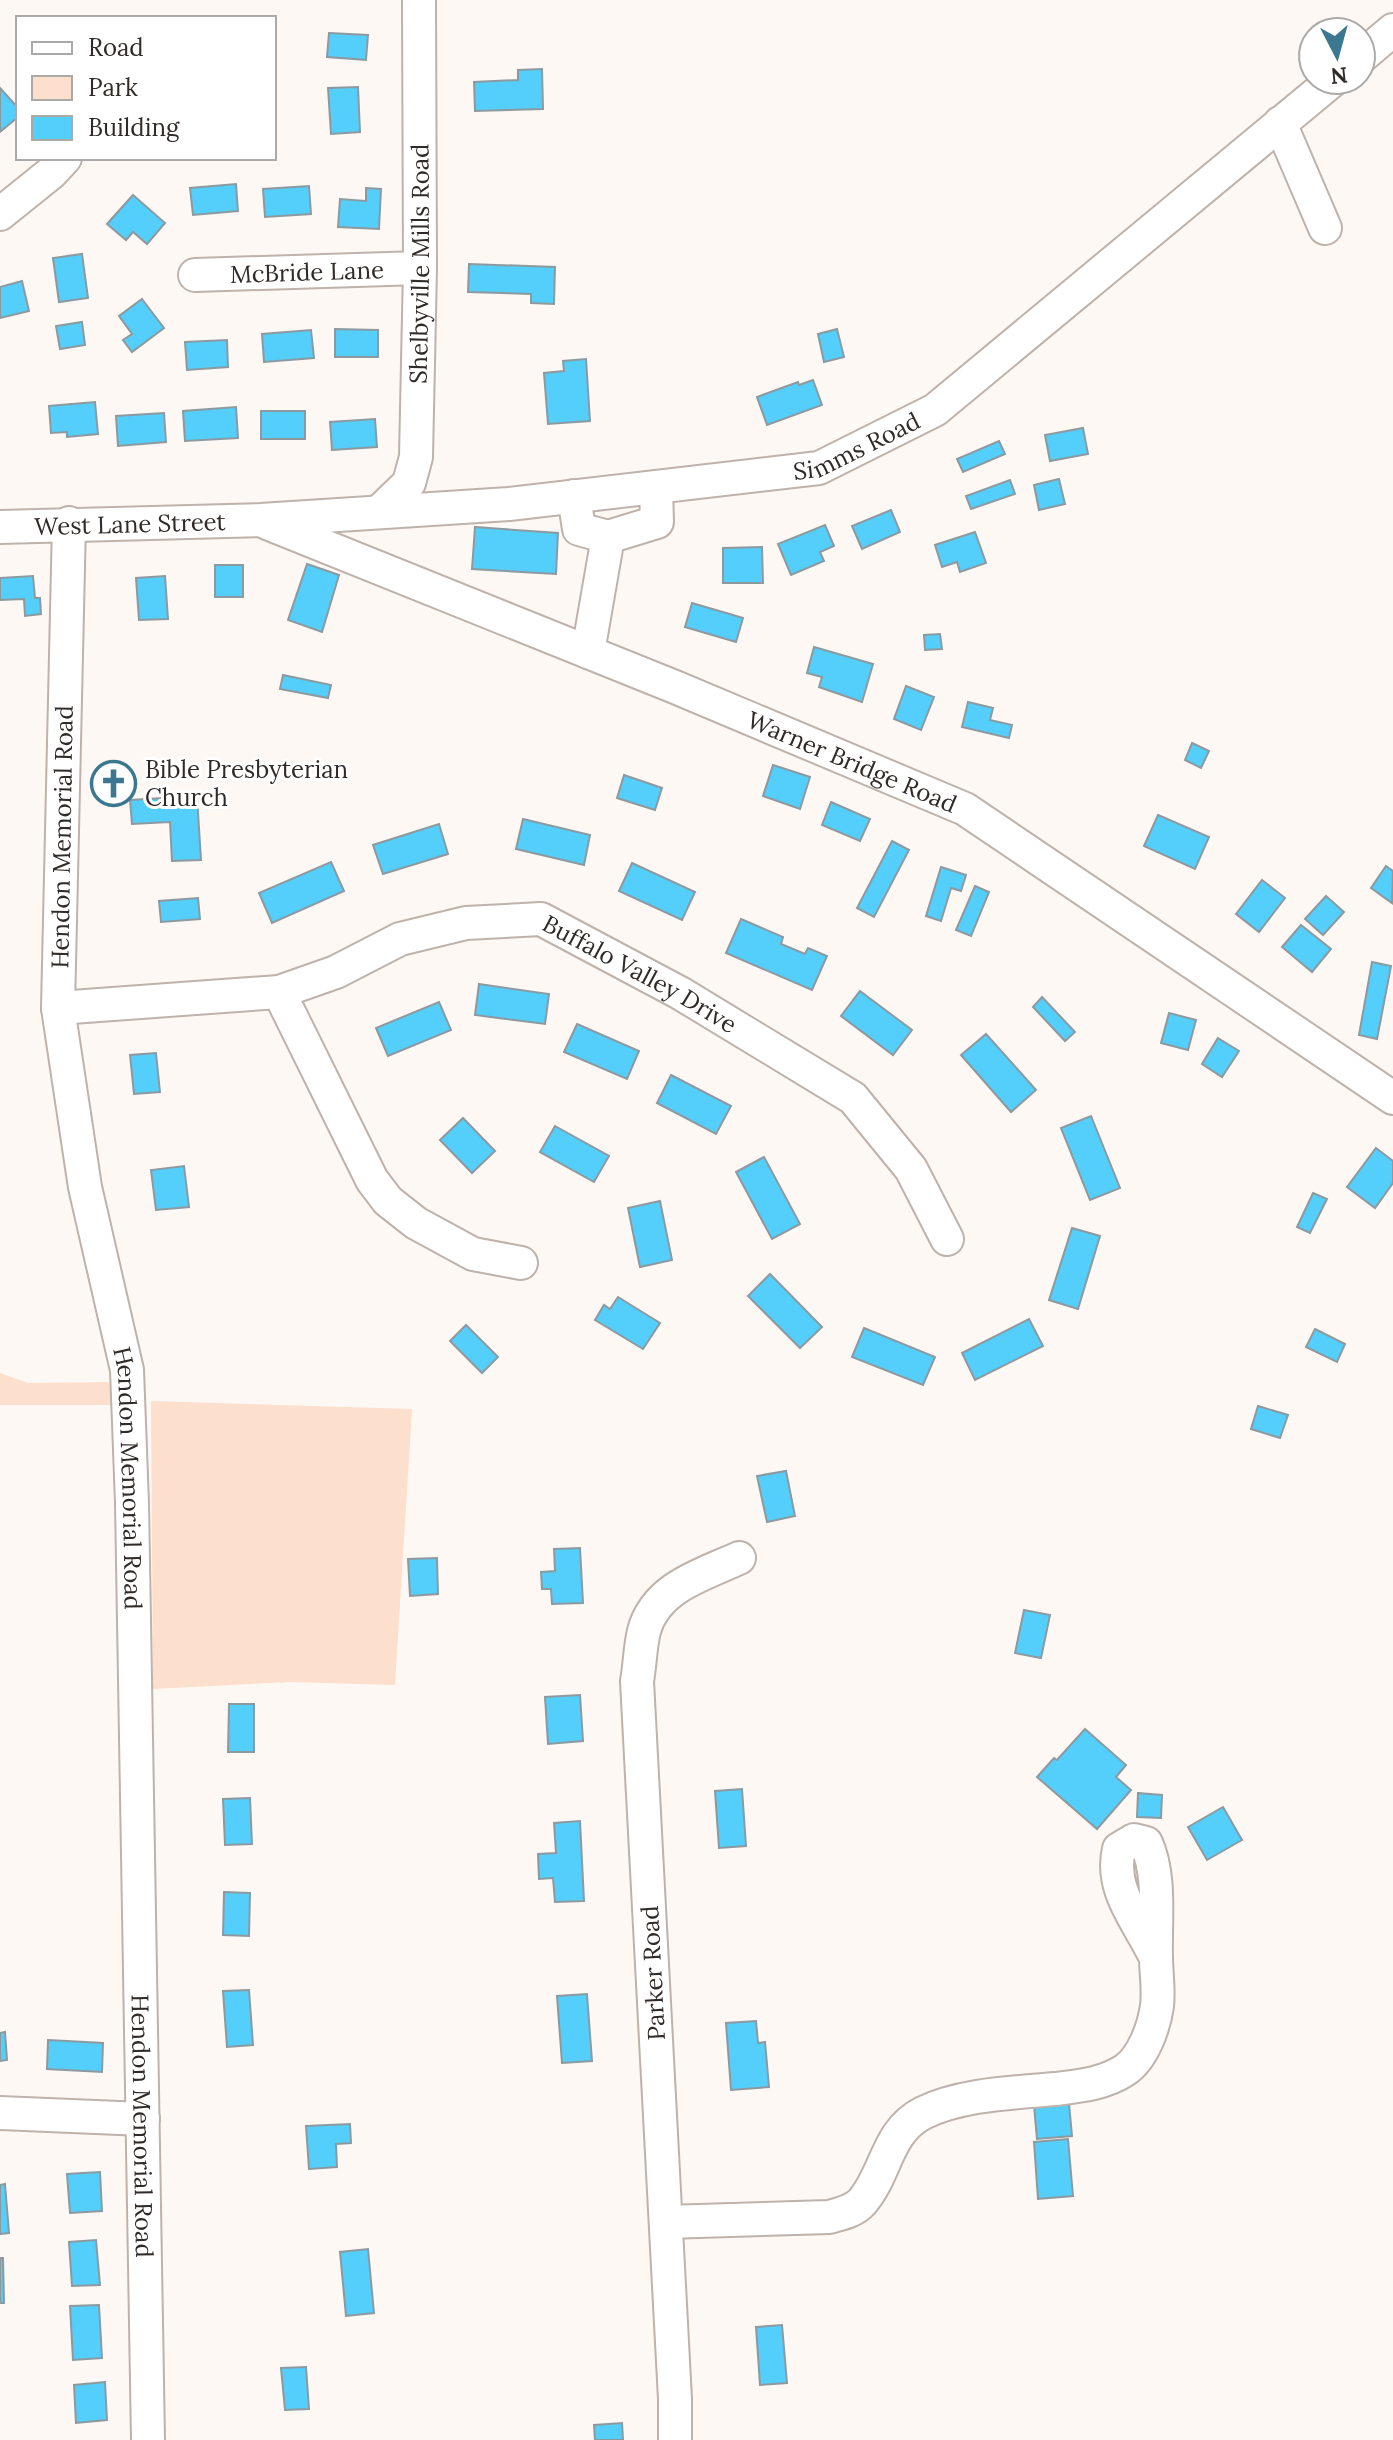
<svg xmlns="http://www.w3.org/2000/svg" width="1393" height="2440" viewBox="0 0 1393 2440" font-family="Lora,serif">
	<rect width="100%" height="100%" fill="#fef8f5"/>
	<g fill="#fddfcd">
		<path d="M0,1373l28,10 81,-1 4,23h-113z"/>
		<path d="M151,1401l261,8 -17,276 -105,-3 -137,7z"/>
	</g>
	<g fill="#54cefb" stroke="#8c9aa0" stroke-width="2">
		<path d="M329,33l39,2 -2,25 -39,-3z"/>
		<path d="M542,69l1,40 -68,2 -1,-29 44,-2v-10z"/>
		<path d="M358,87l2,45 -29,2 -3,-46z"/>
		<path d="M0,88l18,20v9l-18,15z"/>
		<path d="M236,184l2,27 -45,4 -3,-27z"/>
		<path d="M309,186l2,28 -46,3 -2,-28z"/>
		<path d="M366,188l15,1 -2,40 -41,-2 2,-28 26,2z"/>
		<path d="M133,195l32,28 -18,21 -14,-12 -7,8 -19,-16z"/>
		<path d="M82,254l6,44 -29,4 -6,-44z"/>
		<path d="M469,264l86,3 -1,37 -23,-1v-9l-63,-2z"/>
		<path d="M22,281l7,30 -29,7v-31z"/>
		<path d="M142,299l22,29 -32,24 -9,-12 9,-6 -13,-18z"/>
		<path d="M82,322l3,23 -25,4 -4,-23z"/>
		<path d="M335,329l43,1v27h-43z"/>
		<path d="M837,329l7,28 -20,5 -6,-28z"/>
		<path d="M311,330l3,28 -50,4 -2,-28z"/>
		<path d="M227,340l1,27 -41,3 -2,-28z"/>
		<path d="M586,359l4,62 -42,3 -4,-51 20,-2 -1,-10z"/>
		<path d="M813,380l9,25 -55,20 -10,-28 41,-15 1,3z"/>
		<path d="M95,402l3,32 -31,3v-5l-16,1 -2,-27z"/>
		<path d="M236,407l2,31 -53,3 -2,-30z"/>
		<rect x="261" y="411" width="44" height="28"/>
		<path d="M164,413l2,29 -48,4 -2,-30z"/>
		<path d="M375,419l2,28 -45,3 -2,-28z"/>
		<path d="M1083,428l5,26 -38,7 -5,-26z"/>
		<path d="M999,441l6,13 -42,18 -6,-13z"/>
		<path d="M1059,479l6,25 -26,6 -5,-25z"/>
		<path d="M1010,480l5,14 -44,15 -5,-13z"/>
		<path d="M891,510l9,22 -38,17 -10,-23z"/>
		<path d="M825,525l9,21 -14,6 4,9 -33,14 -13,-31z"/>
		<path d="M475,527l83,6 -2,41 -84,-5z"/>
		<path d="M975,532l11,31 -26,9 -3,-10 -15,5 -7,-22z"/>
		<path d="M762,547l1,36h-40v-35z"/>
		<path d="M307,564l32,11 -17,57 -34,-12z"/>
		<rect x="215" y="565" width="28" height="32"/>
		<path d="M33,576l2,22h5l1,16 -16,2 -1,-17 -24,1v-22z"/>
		<path d="M165,576l3,43 -29,1 -3,-42z"/>
		<path d="M692,603l51,15 -7,24 -51,-15z"/>
		<path d="M940,634l2,15 -17,1 -1,-15z"/>
		<path d="M814,647l59,17 -11,38 -43,-15 3,-10 -15,-4z"/>
		<path d="M283,675l48,10 -3,13 -48,-9z"/>
		<path d="M906,686l28,11 -13,33 -27,-11z"/>
		<path d="M968,702l25,6 -3,12 22,5 -3,13 -47,-11z"/>
		<path d="M1192,743l17,8 -8,17 -16,-8z"/>
		<path d="M773,765l37,12 -10,32 -37,-13z"/>
		<path d="M624,775l38,13 -7,22 -38,-12z"/>
		<path d="M197,796l4,64 -29,1 -2,-39 -38,2 -2,-24z"/>
		<path d="M831,802l39,17 -10,22 -38,-16z"/>
		<path d="M1158,815l51,22 -14,32 -51,-23z"/>
		<path d="M523,819l67,16 -6,30 -68,-16z"/>
		<path d="M439,824l9,30 -65,20 -10,-29z"/>
		<path d="M892,841l17,9 -35,67 -17,-9z"/>
		<path d="M331,862l13,29 -72,32 -13,-30z"/>
		<path d="M632,863l63,29 -13,28 -63,-29z"/>
		<path d="M1386,866l7,5 -1,32 -21,-15z"/>
		<path d="M941,867l25,8 -5,16 -10,-3 -10,33 -15,-5z"/>
		<path d="M1262,880l23,18 -26,34 -23,-18z"/>
		<path d="M975,886l14,6 -18,44 -15,-6z"/>
		<path d="M1326,896l18,16 -21,23 -18,-16z"/>
		<path d="M198,898l2,21 -39,3 -2,-21z"/>
		<path d="M741,919l42,18 -2,7 24,10 3,-6 19,8 -15,34 -86,-37z"/>
		<path d="M1301,925l30,24 -19,23 -30,-25z"/>
		<path d="M1372,962l19,4 -14,73 -18,-4z"/>
		<path d="M479,984l70,10 -4,30 -70,-9z"/>
		<path d="M860,991l52,39 -19,25 -52,-39z"/>
		<path d="M1042,997l33,35 -10,9 -32,-34z"/>
		<path d="M439,1002l12,28 -63,26 -12,-28z"/>
		<path d="M1169,1013l27,7 -8,30 -27,-7z"/>
		<path d="M577,1024l62,27 -12,28 -63,-27z"/>
		<path d="M986,1034l50,56 -25,22 -50,-57z"/>
		<path d="M1218,1038l21,13 -17,26 -20,-13z"/>
		<path d="M156,1053l4,39 -26,2 -4,-39z"/>
		<path d="M671,1075l60,31 -15,28 -59,-31z"/>
		<path d="M1091,1116l29,72 -30,12 -29,-72z"/>
		<path d="M463,1118l32,33 -23,22 -32,-33z"/>
		<path d="M555,1126l54,30 -15,26 -54,-30z"/>
		<path d="M1376,1148l17,13v22l-18,25 -28,-21z"/>
		<path d="M764,1157l36,67 -28,15 -36,-67z"/>
		<path d="M184,1166l5,41 -33,3 -5,-40z"/>
		<path d="M1313,1193l14,6 -17,34 -13,-6z"/>
		<path d="M660,1201l12,59 -32,7 -12,-59z"/>
		<path d="M1072,1228l28,8 -22,73 -29,-9z"/>
		<path d="M770,1274l52,53 -22,21 -52,-52z"/>
		<path d="M618,1297l42,26 -17,26 -48,-29 9,-15 6,4z"/>
		<path d="M1029,1319l14,27 -68,34 -13,-27z"/>
		<path d="M466,1325l32,32 -16,16 -32,-32z"/>
		<path d="M864,1328l71,29 -12,28 -71,-28z"/>
		<path d="M1315,1329l30,15 -8,18 -31,-15z"/>
		<path d="M1258,1406l30,9 -8,23 -29,-9z"/>
		<path d="M786,1471l9,45 -28,6 -10,-46z"/>
		<path d="M580,1548l3,55 -31,1 -1,-15h-9l-1,-17 14,-1 -1,-22z"/>
		<path d="M437,1558l1,36 -28,2 -2,-37z"/>
		<path d="M1024,1610l26,5 -9,43 -26,-5z"/>
		<path d="M580,1695l3,46 -35,3 -3,-47z"/>
		<path d="M229,1704h25v48h-26z"/>
		<path d="M1085,1729l41,36 -10,12 15,13 -34,39 -60,-52 17,-19 3,2z"/>
		<path d="M742,1789l4,57 -27,2 -4,-57z"/>
		<path d="M1138,1793l24,2 -1,23 -24,-1z"/>
		<path d="M250,1798l2,46 -27,1 -2,-46z"/>
		<path d="M1223,1807l19,33 -35,20 -19,-33z"/>
		<path d="M580,1821l4,80 -29,1 -2,-24 -14,1 -1,-25 18,-1 -2,-30z"/>
		<path d="M224,1892l26,1 -1,43 -26,-1z"/>
		<path d="M249,1990l4,55 -26,2 -4,-56z"/>
		<path d="M587,1994l5,67 -30,2 -5,-67z"/>
		<path d="M756,2021l2,22 7,-1 4,45 -38,3 -5,-67z"/>
		<path d="M5,2032l2,28 -7,1v-28z"/>
		<path d="M48,2040l55,3 -1,29 -55,-3z"/>
		<path d="M1069,2103l3,33 -35,3 -3,-33z"/>
		<path d="M350,2124l1,19 -15,1 1,23 -28,2 -3,-43z"/>
		<path d="M1068,2139l5,57 -35,3 -4,-57z"/>
		<path d="M100,2172l2,39 -32,2 -3,-39z"/>
		<path d="M5,2184l4,49 -9,1v-49z"/>
		<path d="M96,2240l4,45 -28,1 -3,-44z"/>
		<path d="M368,2249l6,64 -28,3 -6,-64z"/>
		<path d="M0,2258h3l1,45h-4z"/>
		<path d="M99,2305l3,53 -29,2 -3,-54z"/>
		<path d="M782,2325l5,58 -27,2 -4,-58z"/>
		<path d="M306,2367l3,42 -24,1 -4,-42z"/>
		<path d="M105,2382l2,38 -31,3 -2,-38z"/>
		<path d="M622,2423l1,17h-28l-1,-15z"/>
	</g>
	<g fill="none" stroke-linecap="round" stroke-linejoin="round">
		<defs>
			<g id="minor">
				<path d="M1361,57l32,-27"/>
				<path d="M1280,123l45,105"/>
				<path d="M0,214l51,-41 14,-15"/>
				<path id="s1" d="M195,275l225,-7"/>
				<path d="M574,496l5,33 29,8"/>
				<path id="s2" d="M379,512l30,-29 7,-26 4,-189 -1,-268"/>
				<path id="s3" d="M69,523l-11,485 27,179 42,183 5,133 16,937"/>
				<path id="s4" d="M267,523l408,164 290,122 428,289"/>
				<path id="s5" d="M0,527l261,-7 248,-16 310,-36 116,-58 398,-330"/>
				<path d="M588,652l20,-115 49,-15 -1,-34"/>
				<path d="M279,992l93,188 16,21 28,22 57,31 48,9"/>
				<path id="s6" d="M58,1008l221,-16 57,-20 64,-33 66,-16 75,-4 139,74 173,105 58,71 36,70"/>
				<path d="M0,2113l143,6"/>
				<path d="M666,2222l163,-5c12,-3 25,-6 33,-15 25,-29 24,-70 61,-89 39,-19 89,-20 132,-24 24,-3 49,-5 70,-19 18,-12 29,-43 32,-64 2,-16 -1,-33 -1,-49 -1,-36 5,-82 -10,-114l-12,-3 -15,9c-10,41 20,73 37,109"/>
				<path d="M675,2440v-41l-38,-718c3,-16 3,-34 7,-50 12,-44 58,-56 95,-73"/>
			</g>
		</defs>
		<use href="#minor" stroke="#beb2aa" stroke-width="36"/>
		<use href="#minor" stroke="#fff" stroke-width="32"/>
	</g>
	<defs>
		<symbol id="church-ring" viewBox="-11 -11 22 22"><circle r="9.5" fill="#fff" stroke="#3b778f" stroke-width="1.5"/><path d="M-1.2-6h2.4v3.5h3.3v2.4h-3.3V6h-2.4V-.1h-3.3v-2.4h3.3Z" fill="#3b778f"/></symbol>
	</defs>
	<g fill-rule="evenodd">
		<use href="#church-ring" x="88" y="758" width="51" height="51"/>
	</g>
	<g text-anchor="middle" dominant-baseline="central" stroke-width="6" stroke-linejoin="round" paint-order="stroke">
		<g font-size="24" fill="#302b28" stroke="#fff">
			<text stroke="none"><textPath href="#s2" startOffset="262">Shelbyville Mills Road</textPath></text>
			<text stroke="none"><textPath href="#s1" startOffset="112">McBride Lane</textPath></text>
			<text stroke="none"><textPath href="#s5" startOffset="864">Simms Road</textPath></text>
			<text stroke="none"><textPath href="#s5" startOffset="130">West Lane Street</textPath></text>
			<text stroke="none"><textPath href="#s4" startOffset="632">Warner Bridge Road</textPath></text>
			<text transform="translate(62 837) rotate(-89)">Hendon Memorial Road</text>
			<text stroke="none"><textPath href="#s6" startOffset="610">Buffalo Valley Drive</textPath></text>
			<text stroke="none"><textPath href="#s3" startOffset="962">Hendon Memorial Road</textPath></text>
			<text transform="translate(653 1973) rotate(-93)">Parker Road</text>
			<text stroke="none"><textPath href="#s3" startOffset="1610">Hendon Memorial Road</textPath></text>
		</g>
		<g font-size="24" fill="#302b28" stroke="#fff" text-anchor="start">
			<text x="145" y="769">Bible Presbyterian<tspan x="145" dy="28">Church</tspan></text>
		</g>
	</g>
	<rect x="16" y="16" width="260" height="144" fill="#ffffff" stroke="#acaaa9" stroke-width="2"/>
	<rect x="32" y="42" width="40" height="12" fill="#ffffff" stroke="#acaaa9" stroke-width="2"/>
	<text x="88" y="56" font-size="24" fill="#302b28">Road</text>
	<rect x="32" y="76" width="40" height="24" fill="#fddfcd" stroke="#acaaa9" stroke-width="2"/>
	<text x="88" y="96" font-size="24" fill="#302b28">Park</text>
	<rect x="32" y="116" width="40" height="24" fill="#54cefb" stroke="#acaaa9" stroke-width="2"/>
	<text x="88" y="136" font-size="24" fill="#302b28">Building</text>
	<g transform="translate(1337 56) rotate(174)"><circle r="38" fill="#ffffff" stroke="#acaaa9" stroke-width="2"/>
	<path d="M0-6L14 30L0 20L-14 30Z" fill="#3b778f"/>
	<text y="-12" font-size="22" font-weight="bold" text-anchor="middle" fill="#302b28">N</text>
	</g>
</svg>
